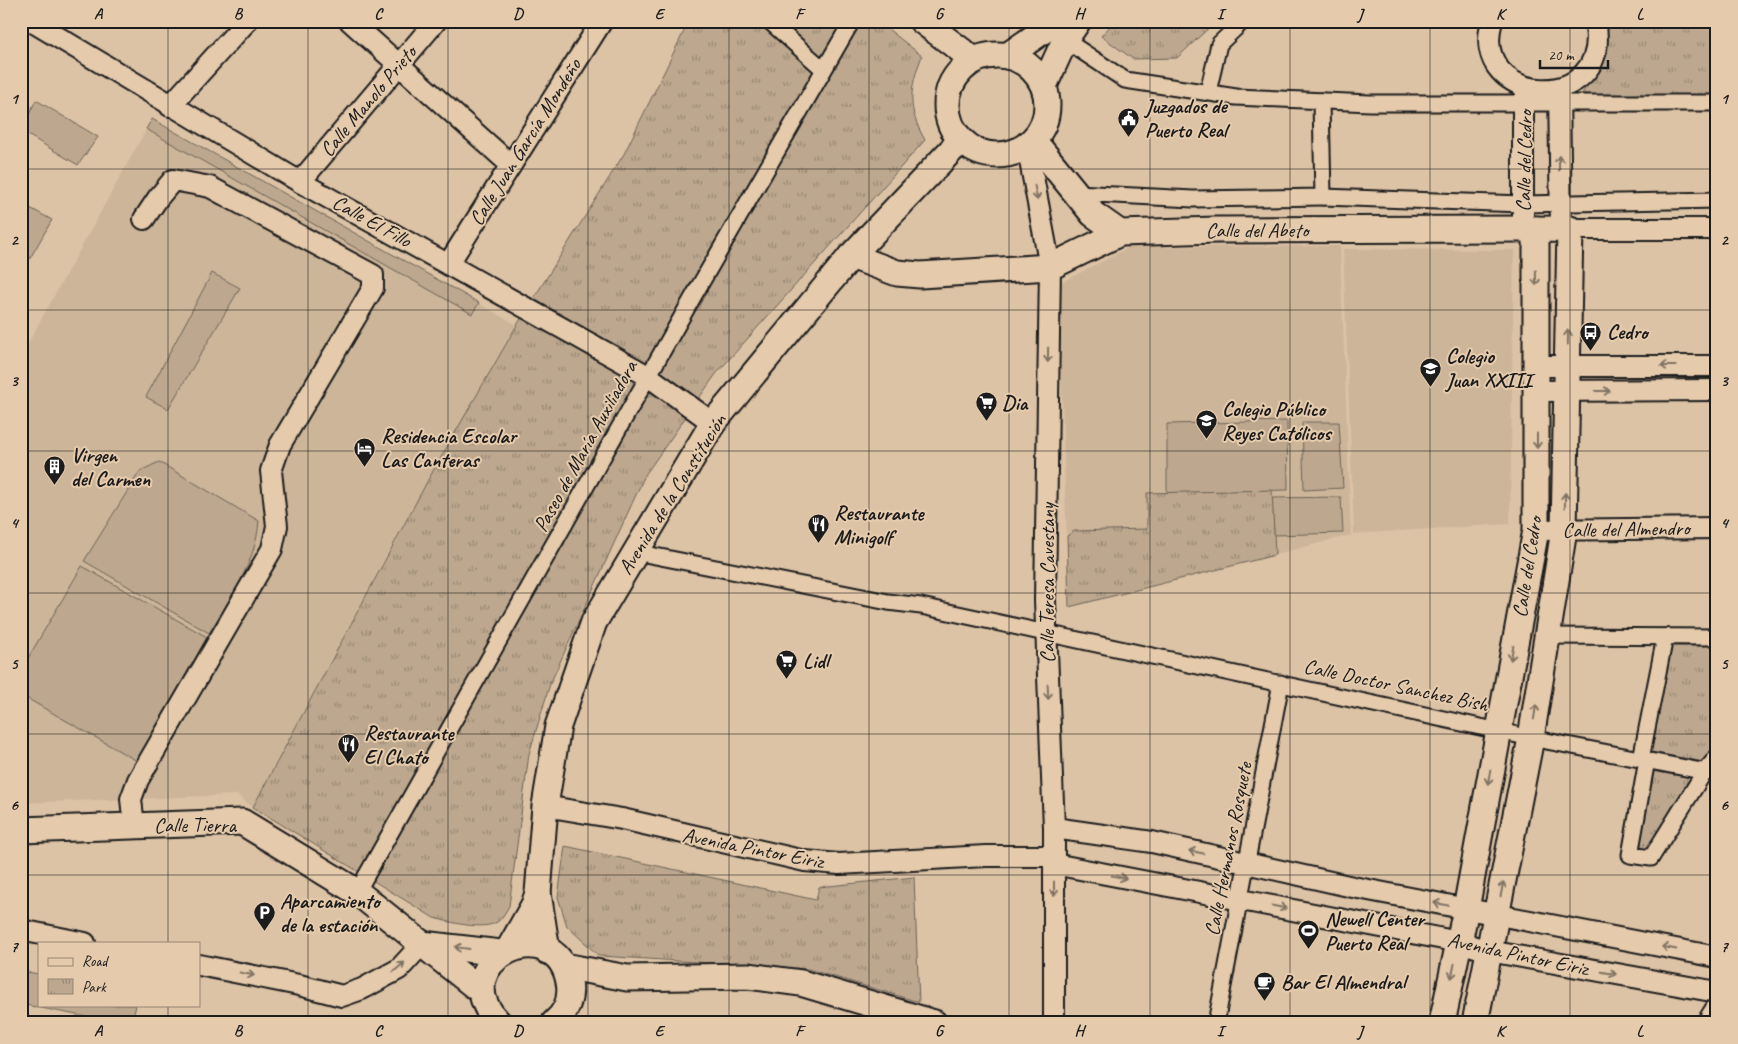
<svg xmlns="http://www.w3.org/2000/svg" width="1738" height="1044" viewBox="0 0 1738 1044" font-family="Caveat,sans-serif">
	<defs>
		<pattern id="park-tufts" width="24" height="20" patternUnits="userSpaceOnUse" patternTransform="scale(1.25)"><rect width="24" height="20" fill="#bda88f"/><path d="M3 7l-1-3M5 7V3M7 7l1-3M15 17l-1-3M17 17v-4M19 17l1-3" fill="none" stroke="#998874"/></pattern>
	</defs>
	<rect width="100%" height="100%" fill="#ddc3a6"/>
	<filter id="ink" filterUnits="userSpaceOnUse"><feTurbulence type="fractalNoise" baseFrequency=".02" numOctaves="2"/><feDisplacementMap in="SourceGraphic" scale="10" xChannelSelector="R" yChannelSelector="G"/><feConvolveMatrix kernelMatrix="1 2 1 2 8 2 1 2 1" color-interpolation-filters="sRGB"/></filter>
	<g filter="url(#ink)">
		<g fill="#cdb59a">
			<path d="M152,119l365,206 -125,220 -139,262 -16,-12 -216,8v-447z"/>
			<path d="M1340,246l11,289 -282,72 -11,-323 72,-37z"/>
			<path d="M1343,249l171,1 -4,274 -156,10z"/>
		</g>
		<g fill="#bda88f" stroke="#6c6256">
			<path d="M36,100l62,37 -20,28 -57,-34z"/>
			<path d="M152,119l327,184 -7,11 -326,-185z"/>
			<path d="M21,203l31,17 -31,54z"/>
			<path d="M212,273l28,15 -72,121 -22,-12z"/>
			<path d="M1287,421l1,69 -121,3v-69z"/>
			<path d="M1302,422h37l4,66 -39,2z"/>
			<path d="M159,462l100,59c-3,42 -29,77 -50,112l-125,-72 56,-90z"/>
			<path d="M1341,497l2,36 -69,2 -2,-37z"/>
			<path d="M82,566l125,71 -70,124 -116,-66v-25z"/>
			<path d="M21,971l18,3v31h97l-4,18h-15l-96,-19z"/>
		</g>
		<g fill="url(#park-tufts)" stroke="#6c6256">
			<path d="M689,21h189l44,35c-13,33 -15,53 3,84l-209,234 -71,101 -95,209 -21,70 -20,152c-3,5 -7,13 -12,16 -14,9 -48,0 -63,-4l-181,-111 175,-327 89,-155 107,-171z"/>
			<path d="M1115,21h101l-39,37 -44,1 -32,-23z"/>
			<path d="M1609,21h108v81l-135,-8 22,-40z"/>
			<path d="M1272,490l3,65 -206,52 -2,-71 7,-5 73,-2v-36z"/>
			<path d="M1672,646h45v100l-13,16 -53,-10z"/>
			<path d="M1651,771l42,7 -44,73 -10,-2z"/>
			<path d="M565,846l251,54 3,-13 95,-10 5,125 -111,-33 -209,-13 -32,-30 -9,-29z"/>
		</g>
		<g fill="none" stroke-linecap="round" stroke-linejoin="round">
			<defs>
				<g id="pedestrian">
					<path d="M769,21l54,48"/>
					<path d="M1065,40l60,40 111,17 134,6h347"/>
					<path d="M1208,92l11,-48 24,-23"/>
					<path d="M1076,193l117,6 130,-2 -2,-96"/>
					<path d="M1323,197l200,7 194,-4"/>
					<path d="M635,552l253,50 33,4 610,132 186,36"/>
					<path d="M1547,636l170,1"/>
					<path d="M1641,759l24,-122"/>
					<path d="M1647,760l-17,95 21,3 54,-87 12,-14"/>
					<path d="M357,892l340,-602 155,-269"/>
					<path d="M1216,1023l65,-340"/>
				</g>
				<g id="minor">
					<path d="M31,21l269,161 348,194 65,47"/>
					<path d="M350,21l161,144"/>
					<path d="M1492,21c-25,86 123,96 103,0"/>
					<path d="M1559,89l2,141"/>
					<path d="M170,106l77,-85"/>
					<path d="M1027,145l23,122 -5,333 9,228v195"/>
					<path d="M300,182l136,-161"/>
					<path d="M1523,229v-127l6,-13"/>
					<path d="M1570,229h147"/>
					<path d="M449,263l153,-242"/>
					<path d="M1537,366h180"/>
					<path d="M1537,391l180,-1"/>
					<path d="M1536,530l181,-2"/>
					<path d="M545,806l77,13 183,42 34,3 147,-8h68"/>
					<path d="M134,826l-3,-27 7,-19 134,-231 5,-23 -6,-55 9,-26 93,-157v-13l-163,-88 -37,-7 -15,18 -14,21"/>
					<path d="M1054,828l98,14 201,45 364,70"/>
					<path d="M1054,864l405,78 30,9 228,41"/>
					<path d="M21,930l64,13"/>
					<path d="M199,965l100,20 43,11 20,-7 37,-20 23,-25"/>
					<path d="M1707,1023l10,-16"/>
				</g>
				<g id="tertiary">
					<path d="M922,21l52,39"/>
					<circle cx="997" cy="105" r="50"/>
					<path d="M1007,56l50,-35"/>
					<path d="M1044,86l21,-46 13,-19"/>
					<path d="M1033,140l60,74 27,19 96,-3 354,-1 -6,301 -33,208 -56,285"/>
					<path d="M851,256l46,17 23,2 130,-8 70,-34"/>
					<path d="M21,830l221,-8 115,70 125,100"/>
					<path d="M538,893l9,58"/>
					<path d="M422,944l79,9"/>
					<path d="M509,949l25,-44 4,-12 7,-87 13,-80 36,-104 119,-199 138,-167 110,-116"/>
					<path d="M564,966l63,12 121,-2 53,7 133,40"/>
					<path d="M499,1023c-60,-60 56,-116 70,-41 3,16 -3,31 -15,41"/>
					<path d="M1442,1023l24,-114 70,-379v-301"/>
				</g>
			</defs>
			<use href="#pedestrian" stroke="#1c1c1c" stroke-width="19"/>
			<use href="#minor" stroke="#1c1c1c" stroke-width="24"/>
			<use href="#tertiary" stroke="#1c1c1c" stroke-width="29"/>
			<use href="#pedestrian" stroke="#e5caac" stroke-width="15"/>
			<use href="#minor" stroke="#e5caac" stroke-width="20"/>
			<use href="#tertiary" stroke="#e5caac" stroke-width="25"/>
		</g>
		<defs><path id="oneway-shaft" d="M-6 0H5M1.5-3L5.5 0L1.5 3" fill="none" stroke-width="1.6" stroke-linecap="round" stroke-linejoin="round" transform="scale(1.25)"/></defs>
		<g stroke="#807364">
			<use href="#oneway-shaft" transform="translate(1559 163) rotate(-91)"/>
			<use href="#oneway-shaft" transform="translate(1036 193) rotate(79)"/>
			<use href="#oneway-shaft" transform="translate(1536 278) rotate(89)"/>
			<use href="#oneway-shaft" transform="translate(1568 337) rotate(-89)"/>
			<use href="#oneway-shaft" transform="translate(1048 355) rotate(91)"/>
			<use href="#oneway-shaft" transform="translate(1668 366) rotate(180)"/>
			<use href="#oneway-shaft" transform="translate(1603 391)"/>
			<use href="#oneway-shaft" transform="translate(1537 441) rotate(90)"/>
			<use href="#oneway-shaft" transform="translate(1565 500) rotate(-89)"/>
			<use href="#oneway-shaft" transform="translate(1512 653) rotate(101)"/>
			<use href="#oneway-shaft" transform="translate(1048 692) rotate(87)"/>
			<use href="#oneway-shaft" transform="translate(1535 712) rotate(-81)"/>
			<use href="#oneway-shaft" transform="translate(1489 777) rotate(100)"/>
			<use href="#oneway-shaft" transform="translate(1196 852) rotate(-168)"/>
			<use href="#oneway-shaft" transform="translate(1119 877) rotate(11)"/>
			<use href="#oneway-shaft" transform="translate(1054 889) rotate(90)"/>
			<use href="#oneway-shaft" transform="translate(1502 889) rotate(-79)"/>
			<use href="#oneway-shaft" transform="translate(1441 904) rotate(-169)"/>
			<use href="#oneway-shaft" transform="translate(1279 907) rotate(11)"/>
			<use href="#oneway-shaft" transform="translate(462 948) rotate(-172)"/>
			<use href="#oneway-shaft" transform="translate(1669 948) rotate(-169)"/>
			<use href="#oneway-shaft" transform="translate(399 967) rotate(-41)"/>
			<use href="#oneway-shaft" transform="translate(1453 971) rotate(102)"/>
			<use href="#oneway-shaft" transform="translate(1609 973) rotate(10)"/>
			<use href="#oneway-shaft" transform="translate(247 974) rotate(11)"/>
		</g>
	</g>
	<path fill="none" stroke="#1c1c1c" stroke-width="1" stroke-opacity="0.55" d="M168,21v922M308,21v1002M448,21v1002M588,21v1002M729,21v1002M869,21v1002M1009,21v1002M1150,21v1002M1290,21v1002M1430,21v1002M1570,21v1002M21,169h1696M21,310h1696M21,451h1696M21,593h1696M21,734h1696M21,875h1696M168,1005v18"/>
	<defs>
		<symbol id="civic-pin" viewBox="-11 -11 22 30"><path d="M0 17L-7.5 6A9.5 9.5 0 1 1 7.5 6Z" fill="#1c1c1c" stroke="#e5caac"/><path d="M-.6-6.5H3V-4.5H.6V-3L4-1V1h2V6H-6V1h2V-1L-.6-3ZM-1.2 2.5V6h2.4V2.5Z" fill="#fff"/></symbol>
		<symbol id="bus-pin" viewBox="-11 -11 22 30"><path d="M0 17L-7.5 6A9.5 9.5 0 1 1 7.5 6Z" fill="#1c1c1c" stroke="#e5caac"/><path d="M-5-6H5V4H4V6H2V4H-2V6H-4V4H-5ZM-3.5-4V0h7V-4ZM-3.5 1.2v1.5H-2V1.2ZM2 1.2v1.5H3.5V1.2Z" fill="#fff"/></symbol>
		<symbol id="school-pin" viewBox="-11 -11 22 30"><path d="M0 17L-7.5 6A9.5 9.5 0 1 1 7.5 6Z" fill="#1c1c1c" stroke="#e5caac"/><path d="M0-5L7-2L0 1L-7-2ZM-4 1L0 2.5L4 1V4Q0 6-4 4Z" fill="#fff"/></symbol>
		<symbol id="supermarket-pin" viewBox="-11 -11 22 30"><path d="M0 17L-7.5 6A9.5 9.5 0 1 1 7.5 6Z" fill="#1c1c1c" stroke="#e5caac"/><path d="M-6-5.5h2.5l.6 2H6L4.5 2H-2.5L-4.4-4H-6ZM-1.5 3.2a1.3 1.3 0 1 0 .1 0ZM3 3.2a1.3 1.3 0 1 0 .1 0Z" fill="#fff"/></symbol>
		<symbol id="hotel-pin" viewBox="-11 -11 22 30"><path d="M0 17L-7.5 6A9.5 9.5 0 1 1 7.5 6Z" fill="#1c1c1c" stroke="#e5caac"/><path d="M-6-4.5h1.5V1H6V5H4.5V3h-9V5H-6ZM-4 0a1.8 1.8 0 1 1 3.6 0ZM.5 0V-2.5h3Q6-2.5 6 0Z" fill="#fff"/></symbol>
		<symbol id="building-pin" viewBox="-11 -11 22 30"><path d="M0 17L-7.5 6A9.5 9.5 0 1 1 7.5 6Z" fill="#1c1c1c" stroke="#e5caac"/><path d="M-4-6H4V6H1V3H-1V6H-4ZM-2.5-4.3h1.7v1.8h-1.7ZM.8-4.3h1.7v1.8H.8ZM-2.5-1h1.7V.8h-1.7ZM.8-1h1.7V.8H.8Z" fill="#fff"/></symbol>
		<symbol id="restaurant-pin" viewBox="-11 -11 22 30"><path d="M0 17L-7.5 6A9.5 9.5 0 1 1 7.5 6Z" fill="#1c1c1c" stroke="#e5caac"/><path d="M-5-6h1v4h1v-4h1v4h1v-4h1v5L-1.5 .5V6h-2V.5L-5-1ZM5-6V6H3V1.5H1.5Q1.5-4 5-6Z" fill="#fff"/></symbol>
		<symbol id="parking-pin" viewBox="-11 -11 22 30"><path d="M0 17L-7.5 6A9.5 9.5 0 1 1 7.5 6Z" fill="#1c1c1c" stroke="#e5caac"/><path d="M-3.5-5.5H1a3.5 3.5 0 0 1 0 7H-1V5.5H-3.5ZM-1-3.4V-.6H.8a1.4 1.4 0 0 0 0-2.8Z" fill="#fff"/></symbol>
		<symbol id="stadium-pin" viewBox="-11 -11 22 30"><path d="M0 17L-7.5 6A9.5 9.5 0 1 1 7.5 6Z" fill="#1c1c1c" stroke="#e5caac"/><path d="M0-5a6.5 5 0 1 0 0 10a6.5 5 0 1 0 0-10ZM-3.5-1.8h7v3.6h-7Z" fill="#fff"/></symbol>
		<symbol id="cafe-pin" viewBox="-11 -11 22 30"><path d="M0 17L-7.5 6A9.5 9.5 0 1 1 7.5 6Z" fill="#1c1c1c" stroke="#e5caac"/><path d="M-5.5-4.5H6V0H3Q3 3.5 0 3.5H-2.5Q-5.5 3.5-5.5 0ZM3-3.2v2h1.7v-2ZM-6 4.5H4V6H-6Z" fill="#fff"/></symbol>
	</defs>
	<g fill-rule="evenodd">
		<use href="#civic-pin" x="1116" y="106" width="25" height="34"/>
		<use href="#bus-pin" x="1578" y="320" width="25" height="34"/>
		<use href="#school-pin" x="1418" y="356" width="25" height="34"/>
		<use href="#supermarket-pin" x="974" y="390" width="25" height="34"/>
		<use href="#school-pin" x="1194" y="408" width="25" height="34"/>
		<use href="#hotel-pin" x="352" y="436" width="25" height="34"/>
		<use href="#building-pin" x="42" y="454" width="25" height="34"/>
		<use href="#restaurant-pin" x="806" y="512" width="25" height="34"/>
		<use href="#supermarket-pin" x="774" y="648" width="25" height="34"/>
		<use href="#restaurant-pin" x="336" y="732" width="25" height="34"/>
		<use href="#parking-pin" x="252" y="900" width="25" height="34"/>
		<use href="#stadium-pin" x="1296" y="918" width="25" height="34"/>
		<use href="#cafe-pin" x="1252" y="970" width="25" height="34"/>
	</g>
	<g text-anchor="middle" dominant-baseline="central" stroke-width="4" stroke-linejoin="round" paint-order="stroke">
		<g font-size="21" fill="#1c1c1c" stroke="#e5caac">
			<text transform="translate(368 101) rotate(-50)">Calle Manolo Prieto</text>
			<text transform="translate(525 142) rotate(-58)">Calle Juan García Mondeño</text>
			<text transform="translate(1524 161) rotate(-89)">Calle del Cedro</text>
			<text transform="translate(372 221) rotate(29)">Calle El Fillo</text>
			<text x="1257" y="230">Calle del Abeto</text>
			<text transform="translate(585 446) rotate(-61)">Paseo de María Auxiliadora</text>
			<text transform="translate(672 494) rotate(-58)">Avenida de la Constitución</text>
			<text transform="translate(1626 529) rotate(-1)">Calle del Almendro</text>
			<text transform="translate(1527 567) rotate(-81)">Calle del Cedro</text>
			<text transform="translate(1047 583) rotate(-90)">Calle Teresa Cavestany</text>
			<text transform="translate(1396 685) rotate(12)">Calle Doctor Sanchez Bish</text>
			<text x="195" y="825">Calle Tierra</text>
			<text transform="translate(753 848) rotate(11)">Avenida Pintor Eiriz</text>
			<text transform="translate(1228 849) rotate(-79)">Calle Hermanos Rosquete</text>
			<text transform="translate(1518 954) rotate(12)">Avenida Pintor Eiriz</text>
		</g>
		<g font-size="21" font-weight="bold" fill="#1c1c1c" stroke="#e5caac" text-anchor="start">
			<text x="1145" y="106">Juzgados de<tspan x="1145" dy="24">Puerto Real</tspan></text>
			<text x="1607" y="332">Cedro</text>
			<text x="1446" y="356">Colegio<tspan x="1446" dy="24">Juan XXIII</tspan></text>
			<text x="1002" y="403">Dia</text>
			<text x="1222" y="409">Colegio Público<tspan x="1222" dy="24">Reyes Católicos</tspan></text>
			<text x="381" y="436">Residencia Escolar<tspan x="381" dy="24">Las Canteras</tspan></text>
			<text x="71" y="455">Virgen<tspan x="71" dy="24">del Carmen</tspan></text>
			<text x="834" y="513">Restaurante<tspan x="834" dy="24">Minigolf</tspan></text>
			<text x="803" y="661">Lidl</text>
			<text x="364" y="733">Restaurante<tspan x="364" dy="24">El Chato</tspan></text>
			<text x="280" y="901">Aparcamiento<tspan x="280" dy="24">de la estación</tspan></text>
			<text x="1325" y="919">Newell Center<tspan x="1325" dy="24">Puerto Real</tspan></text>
			<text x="1281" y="982">Bar El Almendral</text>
		</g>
	</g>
	<rect width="1738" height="1044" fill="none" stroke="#e5caac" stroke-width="55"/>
	<rect x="38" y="942" width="162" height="65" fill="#e5caac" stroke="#958472"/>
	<rect x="48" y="958" width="25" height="8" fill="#e5caac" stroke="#958472"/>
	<text x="82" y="966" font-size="15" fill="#1c1c1c">Road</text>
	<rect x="48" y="979" width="25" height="15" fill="url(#park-tufts)" stroke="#958472"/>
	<text x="82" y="992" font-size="15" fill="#1c1c1c">Park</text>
	<path d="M1540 60v8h68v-8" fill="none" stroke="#1c1c1c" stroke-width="2.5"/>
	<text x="1548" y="60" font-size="15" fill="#1c1c1c" stroke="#e5caac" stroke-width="4" paint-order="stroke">20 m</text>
	<rect x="28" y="28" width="1682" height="988" fill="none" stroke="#1c1c1c" stroke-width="2"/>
	<g font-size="16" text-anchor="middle" font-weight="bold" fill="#1c1c1c">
		<text x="98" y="19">A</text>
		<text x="238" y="19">B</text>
		<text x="378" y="19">C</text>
		<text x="518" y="19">D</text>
		<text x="659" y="19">E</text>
		<text x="799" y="19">F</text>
		<text x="939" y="19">G</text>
		<text x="1079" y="19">H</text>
		<text x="1220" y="19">I</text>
		<text x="1360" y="19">J</text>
		<text x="1500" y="19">K</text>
		<text x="1640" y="19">L</text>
		<text x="14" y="104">1</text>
		<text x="1724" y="104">1</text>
		<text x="14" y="245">2</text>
		<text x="1724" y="245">2</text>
		<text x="14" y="386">3</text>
		<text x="1724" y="386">3</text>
		<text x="14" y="528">4</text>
		<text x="1724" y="528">4</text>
		<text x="14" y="669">5</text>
		<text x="1724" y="669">5</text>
		<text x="14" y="810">6</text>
		<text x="1724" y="810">6</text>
		<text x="14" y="952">7</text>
		<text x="1724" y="952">7</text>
		<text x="98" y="1036">A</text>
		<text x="238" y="1036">B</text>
		<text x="378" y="1036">C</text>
		<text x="518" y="1036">D</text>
		<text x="659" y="1036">E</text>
		<text x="799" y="1036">F</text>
		<text x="939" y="1036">G</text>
		<text x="1079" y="1036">H</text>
		<text x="1220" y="1036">I</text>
		<text x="1360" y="1036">J</text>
		<text x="1500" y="1036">K</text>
		<text x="1640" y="1036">L</text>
	</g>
</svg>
